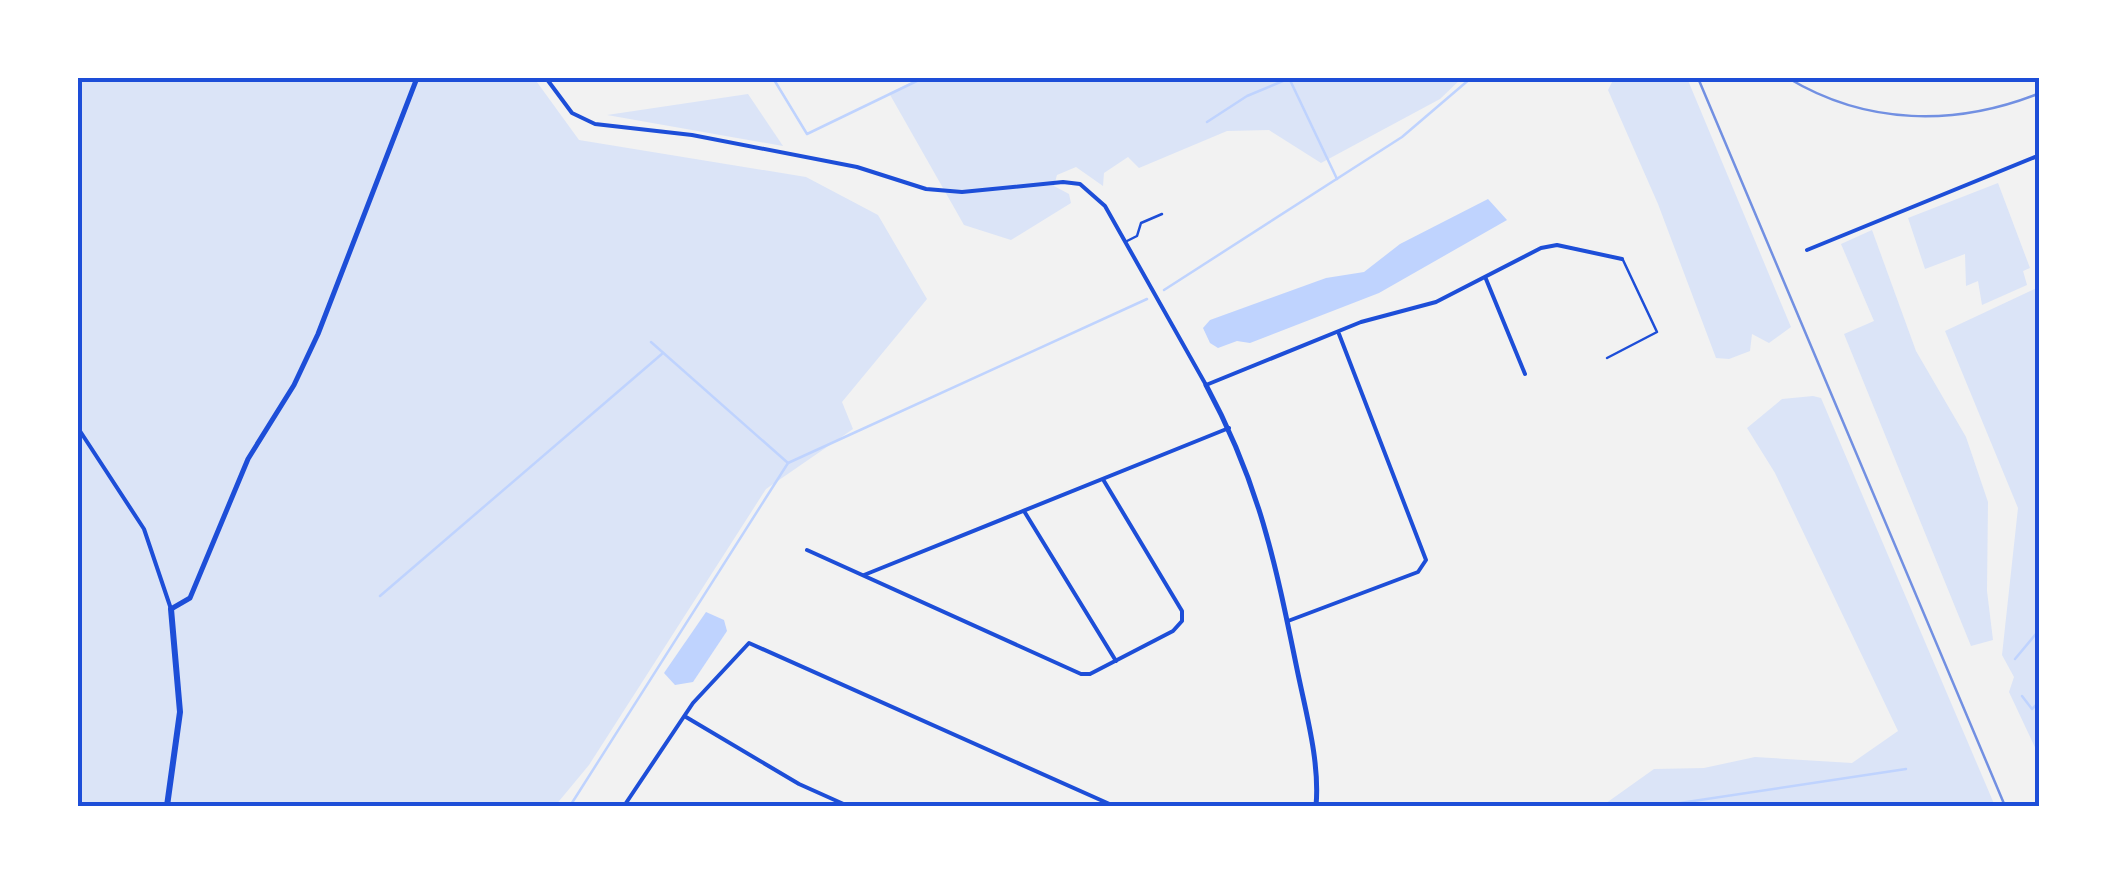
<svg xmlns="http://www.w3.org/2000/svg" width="2117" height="884" viewBox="0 0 2117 884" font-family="Rubik,sans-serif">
	<rect width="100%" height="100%" fill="#f2f2f2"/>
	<g fill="#dbe4f7">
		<path d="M78,78h456l45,62 227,37 72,38 49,84 -85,103 11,27 -87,60 -177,276 -34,41h-477z"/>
		<path d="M920,78h542l-22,21 -119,64 -52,-33 -42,1 -88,37 -11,-11 -24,16 -1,13 -27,-19 -19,8 -3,11 15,8 2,9 -60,37 -47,-15 -75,-132z"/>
		<path d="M1614,78h73l104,249 -22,16 -17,-9 -2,17 -21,8 -13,-1 -58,-154 -50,-114z"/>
		<path d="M748,94l35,52 -176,-31z"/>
		<path d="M1998,183l32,85 -7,3 4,14 -45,20 -4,-24 -12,5 -1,-32 -40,15 -17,-51z"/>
		<path d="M1872,230l44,121 50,86 22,65 -1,89 6,49 -22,6 -127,-312 30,-13 -33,-77z"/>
		<path d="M2039,287v469l-30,-64 5,-15 -12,-22 16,-147 -73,-177z"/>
		<path d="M1813,396l8,2 174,408h-393l52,-37 50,-1 51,-11 97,6 46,-32 -123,-258 -28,-45 35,-29z"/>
	</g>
	<g fill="#bfd3fe">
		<path d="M1488,199l19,21 -128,73 -129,50 -13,-2 -19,7 -8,-5 -7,-15 7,-8 116,-42 38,-6 36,-28z"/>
		<path d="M706,612l18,8 3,11 -34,51 -18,3 -11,-12z"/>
	</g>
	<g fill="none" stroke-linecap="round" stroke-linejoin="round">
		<g stroke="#bfd3fe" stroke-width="2.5">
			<path d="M773,78l34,56 116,-56"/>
			<path d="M1289,78l48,101"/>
			<path d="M1207,122l40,-26 43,-18"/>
			<path d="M1164,290l238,-153 69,-59"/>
			<path d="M651,342l137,121"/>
			<path d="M380,596l283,-243"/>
			<path d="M2015,659l25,-30"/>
			<path d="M2022,696l10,13 8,-8"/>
			<path d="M570,806l218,-343 359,-164"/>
			<path d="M1660,806l246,-37"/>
		</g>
		<g stroke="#1d4ed8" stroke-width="2.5">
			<path d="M1127,241l10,-5 4,-13 21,-9"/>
			<path d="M1607,358l50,-26 -34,-72"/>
		</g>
		<g stroke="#1d4ed8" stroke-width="4">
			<path d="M546,78l26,35 23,11 97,11 165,32 69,22 36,3 101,-10 17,2 25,22 101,179 155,-63 75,-20 105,-54 16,-3 65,14"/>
			<path d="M1807,250l233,-95"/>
			<path d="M1486,279l39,95"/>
			<path d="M78,428l66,101 27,80"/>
			<path d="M1024,511l92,150"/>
			<path d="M807,550l274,124h9l83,-43 9,-10v-10l-78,-130"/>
			<path d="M864,575l365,-147"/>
			<path d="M1288,621l130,-49 8,-12 -87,-226"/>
			<path d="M686,717l113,67 49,22"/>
			<path d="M624,806l69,-103 56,-60 365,163"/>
		</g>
		<g stroke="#1d4ed8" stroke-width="5">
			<path d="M1206,385c53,98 69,176 91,284 9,44 23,93 19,137"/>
			<path d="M171,609l19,-11 58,-139 46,-74 24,-51 99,-256"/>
		</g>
		<path stroke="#1d4ed8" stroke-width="6" d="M167,806l13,-94 -9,-103"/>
		<g stroke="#7290e2" stroke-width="2.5">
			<path d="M1698,78l307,728"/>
			<path d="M1788,78c78,47 167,49 252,15"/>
		</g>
	</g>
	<rect width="2117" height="884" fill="none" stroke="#ffffff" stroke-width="160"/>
	<rect x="80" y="80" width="1957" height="724" fill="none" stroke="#1d4ed8" stroke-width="4"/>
</svg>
